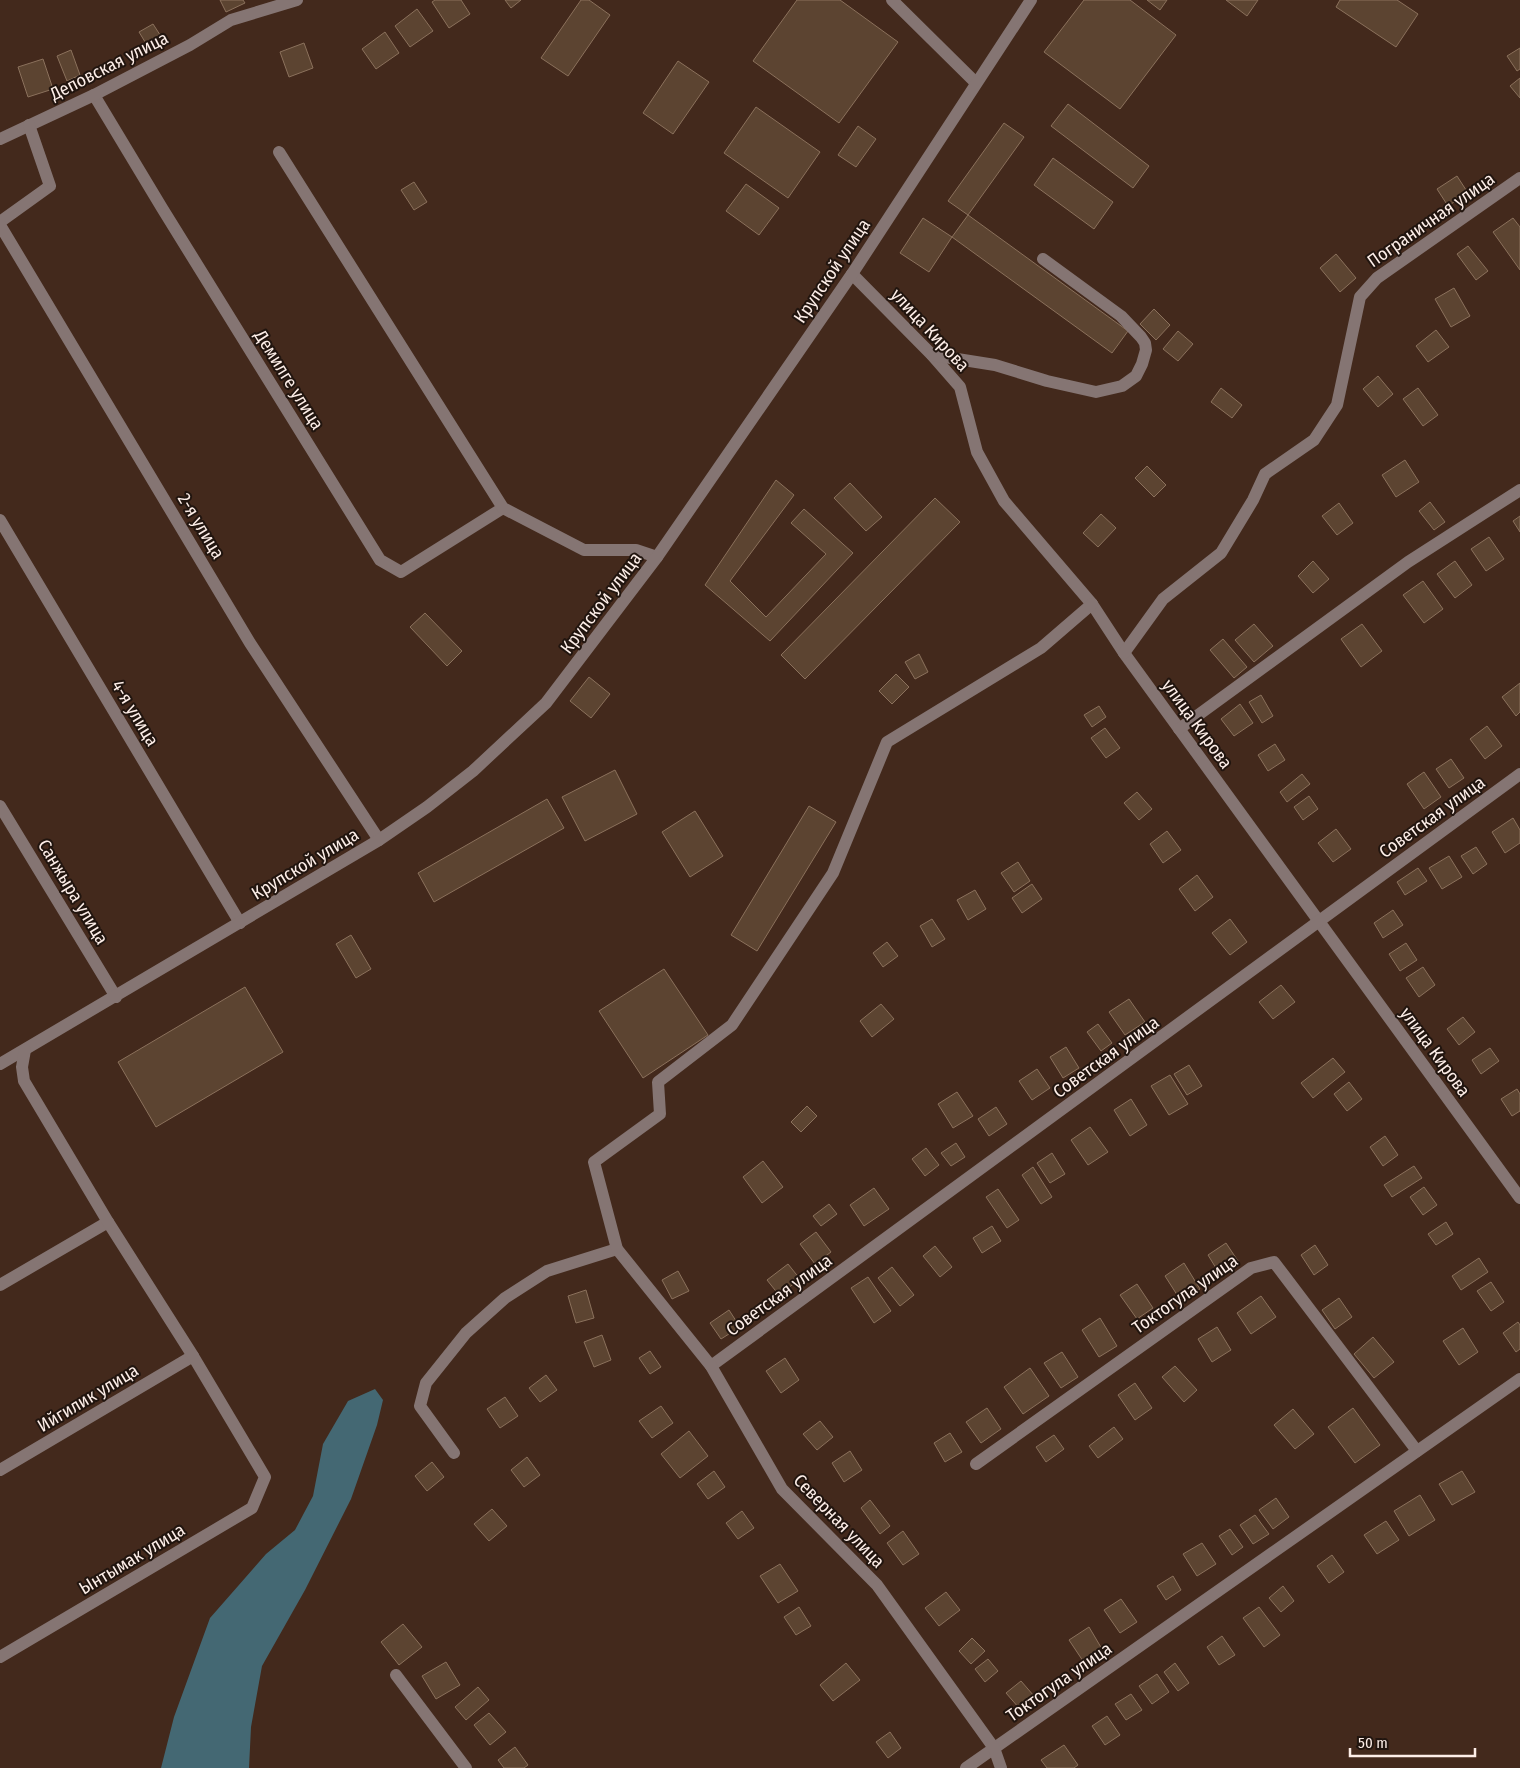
<svg xmlns="http://www.w3.org/2000/svg" width="1520" height="1768" viewBox="0 0 1520 1768" font-family="'Fira Sans Condensed',sans-serif">
	<rect width="100%" height="100%" fill="#43291c"/>
	<path fill="#446873" d="M375,1389l8,11 -6,25 -26,74 -46,91 -43,76 -11,61 -2,41h-88l13,-51 36,-99 56,-64 29,-24 18,-34 10,-52 25,-43z"/>
	<g fill="#5c4431" stroke="#8b715c">
		<path d="M220,0h23l2,3 -19,9z"/>
		<path d="M435,0h26l9,14 -21,14 -17,-26z"/>
		<path d="M505,0h16l-10,8z"/>
		<path d="M581,0h8l21,15 -42,61 -27,-18z"/>
		<path d="M797,0h43l58,42 -59,81 -86,-62z"/>
		<path d="M1084,0h46l46,35 -56,74 -76,-57z"/>
		<path d="M1147,0h20l-7,10z"/>
		<path d="M1226,0h32l-11,16z"/>
		<path d="M1340,0h57l21,14 -22,33 -60,-40z"/>
		<path d="M417,9l16,22 -23,16 -15,-21z"/>
		<path d="M153,24l11,17 -14,9 -11,-18z"/>
		<path d="M385,32l14,21 -23,16 -14,-20z"/>
		<path d="M304,43l9,25 -24,9 -9,-25z"/>
		<path d="M1520,48v21l-3,2 -10,-15z"/>
		<path d="M71,50l9,25 -13,6 -10,-25z"/>
		<path d="M43,59l10,30 -25,8 -10,-30z"/>
		<path d="M678,61l31,21 -36,52 -30,-21z"/>
		<path d="M1520,78v20l-10,-12z"/>
		<path d="M1068,104l81,62 -16,22 -82,-62z"/>
		<path d="M756,107l64,45 -32,46 -64,-45z"/>
		<path d="M1004,123l20,14 -56,78 -20,-14z"/>
		<path d="M858,126l18,13 -20,28 -18,-12z"/>
		<path d="M1053,158l60,44 -19,27 -60,-44z"/>
		<path d="M1457,176l11,17 -20,13 -11,-17z"/>
		<path d="M414,182l13,20 -13,8 -13,-20z"/>
		<path d="M746,184l33,24 -20,27 -33,-24z"/>
		<path d="M968,215l160,116 -16,22 -160,-116z"/>
		<path d="M923,218l29,19 -23,35 -29,-19z"/>
		<path d="M1513,218l7,9v43l-27,-38z"/>
		<path d="M1468,246l20,25 -12,9 -19,-26z"/>
		<path d="M1336,254l20,24 -16,14 -20,-24z"/>
		<path d="M1454,288l16,28 -19,11 -16,-28z"/>
		<path d="M1154,309l16,16 -14,15 -16,-16z"/>
		<path d="M1436,330l13,17 -21,15 -12,-16z"/>
		<path d="M1178,331l15,13 -15,17 -15,-12z"/>
		<path d="M1378,376l15,18 -15,13 -15,-18z"/>
		<path d="M1221,388l21,17 -10,13 -21,-16z"/>
		<path d="M1418,388l20,27 -15,11 -20,-27z"/>
		<path d="M1405,460l14,22 -23,15 -14,-22z"/>
		<path d="M1147,466l19,19 -12,12 -19,-19z"/>
		<path d="M776,480l18,15 -64,86 36,36 60,-63 -35,-31 13,-14 49,44 -83,88 -65,-56z"/>
		<path d="M850,483l32,34 -16,14 -32,-33z"/>
		<path d="M935,498l25,24 -155,157 -24,-24z"/>
		<path d="M1430,502l15,20 -11,8 -15,-19z"/>
		<path d="M1339,503l14,20 -16,12 -15,-19z"/>
		<path d="M1101,514l15,14 -18,19 -15,-14z"/>
		<path d="M1520,516v16l-7,-11z"/>
		<path d="M1489,537l15,22 -18,12 -15,-22z"/>
		<path d="M1313,561l16,18 -16,14 -15,-17z"/>
		<path d="M1455,561l17,24 -17,13 -18,-24z"/>
		<path d="M1423,581l20,28 -19,14 -21,-28z"/>
		<path d="M425,613l37,38 -15,15 -37,-39z"/>
		<path d="M1254,624l19,22 -19,16 -19,-22z"/>
		<path d="M1362,624l20,27 -21,16 -20,-28z"/>
		<path d="M1223,639l24,28 -13,11 -24,-28z"/>
		<path d="M919,654l9,18 -13,7 -10,-17z"/>
		<path d="M896,674l13,13 -17,17 -13,-13z"/>
		<path d="M589,677l21,17 -19,24 -21,-17z"/>
		<path d="M1520,683v29l-4,4 -14,-19z"/>
		<path d="M1261,695l12,21 -11,7 -13,-21z"/>
		<path d="M1240,704l13,19 -19,13 -13,-17z"/>
		<path d="M1099,706l7,11 -14,10 -8,-12z"/>
		<path d="M1487,726l15,20 -17,13 -15,-20z"/>
		<path d="M1105,728l15,20 -14,10 -15,-20z"/>
		<path d="M1275,744l10,16 -17,11 -10,-16z"/>
		<path d="M1451,759l13,19 -15,10 -13,-19z"/>
		<path d="M615,770l22,44 -52,27 -23,-44z"/>
		<path d="M1424,772l17,25 -17,12 -17,-25z"/>
		<path d="M1302,774l8,10 -23,18 -7,-10z"/>
		<path d="M1137,792l15,17 -13,11 -15,-17z"/>
		<path d="M1309,796l9,13 -15,11 -9,-13z"/>
		<path d="M547,799l17,29 -130,74 -16,-29z"/>
		<path d="M809,806l27,16 -79,129 -26,-16z"/>
		<path d="M695,811l28,45 -33,21 -28,-45z"/>
		<path d="M1513,818l7,12v13l-15,10 -13,-21z"/>
		<path d="M1336,829l15,20 -18,13 -15,-19z"/>
		<path d="M1167,831l14,19 -18,13 -13,-19z"/>
		<path d="M1476,847l11,17 -14,10 -12,-18z"/>
		<path d="M1449,856l13,21 -20,12 -13,-21z"/>
		<path d="M1018,862l12,19 -16,11 -13,-19z"/>
		<path d="M1418,868l9,13 -22,14 -8,-13z"/>
		<path d="M1197,875l16,22 -18,14 -16,-22z"/>
		<path d="M1032,884l10,15 -20,14 -10,-15z"/>
		<path d="M975,890l11,19 -18,11 -11,-20z"/>
		<path d="M1393,910l10,15 -20,13 -9,-15z"/>
		<path d="M932,919l13,20 -13,8 -12,-21z"/>
		<path d="M1230,919l17,23 -17,13 -18,-22z"/>
		<path d="M351,935l20,34 -15,9 -20,-34z"/>
		<path d="M887,942l11,14 -15,11 -10,-14z"/>
		<path d="M1406,943l11,17 -17,11 -11,-17z"/>
		<path d="M1423,967l12,18 -16,12 -13,-19z"/>
		<path d="M664,969l44,66 -65,43 -44,-67z"/>
		<path d="M1281,985l14,17 -22,17 -14,-17z"/>
		<path d="M245,987l38,65 -127,75 -38,-65z"/>
		<path d="M1129,999l16,23 -20,13 -16,-23z"/>
		<path d="M881,1004l13,15 -22,18 -12,-16z"/>
		<path d="M1463,1017l12,15 -16,13 -12,-16z"/>
		<path d="M1098,1024l14,19 -11,8 -14,-19z"/>
		<path d="M1066,1047l13,21 -16,10 -13,-21z"/>
		<path d="M1490,1048l9,13 -18,13 -9,-14z"/>
		<path d="M1333,1058l12,14 -32,26 -12,-15z"/>
		<path d="M1189,1065l13,21 -15,9 -13,-21z"/>
		<path d="M1037,1069l13,19 -18,12 -13,-19z"/>
		<path d="M1170,1075l18,29 -19,11 -18,-29z"/>
		<path d="M1349,1082l13,17 -15,12 -13,-17z"/>
		<path d="M1517,1089l3,5v17l-8,5 -11,-17z"/>
		<path d="M957,1092l16,24 -20,12 -15,-24z"/>
		<path d="M1131,1099l16,26 -17,11 -16,-26z"/>
		<path d="M807,1106l10,10 -16,16 -10,-10z"/>
		<path d="M996,1107l11,17 -18,12 -11,-17z"/>
		<path d="M1090,1127l18,25 -20,13 -17,-25z"/>
		<path d="M1385,1136l13,19 -15,11 -13,-19z"/>
		<path d="M956,1143l9,14 -14,9 -10,-13z"/>
		<path d="M926,1148l13,17 -14,11 -13,-17z"/>
		<path d="M1052,1153l13,21 -15,9 -13,-20z"/>
		<path d="M763,1161l20,26 -21,16 -19,-26z"/>
		<path d="M1414,1166l8,12 -30,19 -8,-12z"/>
		<path d="M1033,1167l19,30 -11,7 -19,-29z"/>
		<path d="M1424,1187l13,18 -14,10 -13,-18z"/>
		<path d="M874,1188l15,21 -25,17 -14,-21z"/>
		<path d="M998,1189l21,31 -12,8 -21,-31z"/>
		<path d="M829,1204l8,10 -16,12 -8,-10z"/>
		<path d="M1446,1222l7,12 -17,11 -8,-11z"/>
		<path d="M992,1226l9,15 -19,12 -9,-15z"/>
		<path d="M816,1232l15,20 -16,12 -15,-20z"/>
		<path d="M1226,1243l12,18 -19,12 -11,-18z"/>
		<path d="M1315,1245l13,20 -14,10 -13,-20z"/>
		<path d="M935,1246l17,21 -12,10 -17,-21z"/>
		<path d="M1479,1258l9,14 -27,18 -9,-14z"/>
		<path d="M1184,1263l16,26 -19,12 -16,-25z"/>
		<path d="M788,1264l12,15 -21,16 -12,-15z"/>
		<path d="M892,1267l22,28 -14,11 -22,-28z"/>
		<path d="M678,1271l11,20 -17,8 -10,-19z"/>
		<path d="M868,1277l23,34 -17,12 -23,-35z"/>
		<path d="M1491,1282l13,20 -13,9 -14,-20z"/>
		<path d="M1137,1284l16,24 -16,11 -17,-24z"/>
		<path d="M586,1290l8,28 -18,5 -8,-27z"/>
		<path d="M1261,1296l15,21 -25,17 -14,-21z"/>
		<path d="M1339,1298l13,19 -17,12 -13,-19z"/>
		<path d="M729,1310l11,17 -19,12 -11,-16z"/>
		<path d="M1100,1318l17,28 -18,11 -17,-27z"/>
		<path d="M1518,1322l2,3v24l-4,3 -13,-19z"/>
		<path d="M1217,1327l14,23 -19,12 -14,-23z"/>
		<path d="M1463,1328l15,24 -19,13 -16,-24z"/>
		<path d="M602,1335l9,25 -17,7 -10,-25z"/>
		<path d="M1373,1337l21,25 -20,16 -20,-24z"/>
		<path d="M650,1351l11,16 -11,7 -11,-16z"/>
		<path d="M1062,1352l16,25 -17,11 -17,-25z"/>
		<path d="M785,1358l14,22 -18,13 -15,-22z"/>
		<path d="M1175,1366l22,24 -13,12 -22,-25z"/>
		<path d="M1030,1368l19,28 -26,18 -19,-27z"/>
		<path d="M546,1375l11,15 -17,12 -11,-14z"/>
		<path d="M1135,1383l17,25 -17,12 -17,-25z"/>
		<path d="M505,1397l13,19 -18,12 -13,-19z"/>
		<path d="M661,1406l12,17 -21,15 -13,-17z"/>
		<path d="M987,1408l14,21 -20,14 -15,-21z"/>
		<path d="M1353,1408l27,37 -25,18 -27,-36z"/>
		<path d="M1293,1409l21,25 -19,15 -21,-24z"/>
		<path d="M820,1421l13,16 -16,13 -14,-16z"/>
		<path d="M1114,1427l9,12 -25,19 -9,-12z"/>
		<path d="M689,1431l19,25 -28,22 -19,-24z"/>
		<path d="M950,1433l12,19 -17,10 -11,-19z"/>
		<path d="M1054,1435l10,14 -18,13 -10,-15z"/>
		<path d="M850,1451l12,19 -18,12 -12,-19z"/>
		<path d="M527,1457l13,18 -16,12 -13,-17z"/>
		<path d="M432,1462l12,15 -17,14 -12,-15z"/>
		<path d="M714,1471l11,16 -17,12 -11,-15z"/>
		<path d="M1462,1471l13,21 -23,13 -13,-21z"/>
		<path d="M1420,1495l15,25 -26,16 -15,-25z"/>
		<path d="M1276,1498l13,19 -16,12 -14,-19z"/>
		<path d="M870,1500l20,26 -10,8 -19,-26z"/>
		<path d="M492,1509l15,17 -18,15 -15,-17z"/>
		<path d="M742,1511l12,17 -16,11 -12,-16z"/>
		<path d="M1255,1515l14,19 -16,10 -13,-19z"/>
		<path d="M1386,1521l13,19 -22,14 -13,-19z"/>
		<path d="M1230,1529l13,18 -11,8 -13,-19z"/>
		<path d="M903,1531l16,23 -16,11 -16,-22z"/>
		<path d="M1202,1543l14,21 -19,12 -14,-22z"/>
		<path d="M1332,1555l12,17 -15,11 -12,-17z"/>
		<path d="M780,1564l18,27 -20,12 -18,-27z"/>
		<path d="M1173,1576l8,14 -15,10 -9,-14z"/>
		<path d="M1283,1586l11,15 -13,11 -12,-14z"/>
		<path d="M946,1592l14,18 -21,16 -14,-18z"/>
		<path d="M1121,1599l16,23 -17,11 -16,-23z"/>
		<path d="M799,1607l12,19 -15,9 -12,-18z"/>
		<path d="M1259,1607l21,28 -16,12 -21,-29z"/>
		<path d="M403,1624l19,23 -23,18 -18,-23z"/>
		<path d="M1089,1627l13,22 -19,12 -14,-21z"/>
		<path d="M1222,1636l13,19 -16,10 -12,-18z"/>
		<path d="M972,1638l13,13 -14,13 -12,-13z"/>
		<path d="M988,1659l10,12 -13,11 -10,-13z"/>
		<path d="M446,1662l14,23 -24,14 -14,-23z"/>
		<path d="M846,1663l14,17 -27,21 -13,-16z"/>
		<path d="M1175,1663l14,20 -11,8 -14,-19z"/>
		<path d="M1157,1674l12,18 -17,12 -13,-18z"/>
		<path d="M1021,1681l13,15 -15,12 -13,-15z"/>
		<path d="M478,1687l11,13 -23,20 -11,-13z"/>
		<path d="M1131,1694l11,16 -16,10 -11,-16z"/>
		<path d="M489,1713l17,19 -16,13 -16,-20z"/>
		<path d="M1107,1716l13,19 -15,10 -13,-19z"/>
		<path d="M890,1732l11,16 -13,10 -12,-16z"/>
		<path d="M1064,1745l14,20 -4,3h-27l-6,-8z"/>
		<path d="M515,1747l13,18 -4,3h-20l-6,-8z"/>
	</g>
	<g fill="none" stroke-linecap="round" stroke-linejoin="round">
		<g stroke="#857573" stroke-width="12">
			<path d="M892,0l84,83"/>
			<path d="M94,95l68,113 218,352 21,12 102,-64"/>
			<path d="M0,139l94,-44 96,-50 41,-25 66,-20"/>
			<path d="M279,152l224,356 81,42h52l21,7"/>
			<path d="M0,222l50,-36 -21,-61"/>
			<path d="M0,225l250,418 129,197"/>
			<path d="M852,274l80,81 28,32 17,65 27,49 88,103 32,49 396,545"/>
			<path d="M932,355l63,10 52,16 49,11 26,-6 14,-10 6,-12 4,-14 -1,-7 -4,-6 -20,-21 -78,-57"/>
			<path d="M0,520l240,403"/>
			<path d="M1124,653l39,-54 58,-46 32,-53 12,-26 49,-34 23,-35 23,-108 17,-19 143,-100"/>
			<path d="M1179,729l229,-167 112,-72"/>
			<path d="M0,806l116,191"/>
			<path d="M0,1064l379,-224 48,-33 46,-36 73,-68 111,-146 142,-206 53,-77 179,-274"/>
			<path d="M0,1285l108,-63"/>
			<path d="M711,1366l809,-592"/>
			<path d="M454,1453l-34,-47 6,-23 40,-50 39,-35 42,-27 70,-22"/>
			<path d="M976,1464l275,-196 23,-6 143,189"/>
			<path d="M0,1470l193,-114"/>
			<path d="M0,1657l252,-149 13,-31 -72,-121 -85,-134 -84,-141 -2,-14 3,-17"/>
			<path d="M396,1675l70,93"/>
			<path d="M966,1768l554,-389"/>
			<path d="M1001,1768l-7,-20 -117,-163 -95,-96 -71,-123 -94,-117 -23,-87 66,-48 -2,-32 74,-57 101,-152 54,-131 154,-94 51,-44"/>
		</g>
	</g>
	<g text-anchor="middle" dominant-baseline="central" stroke-width="4" stroke-linejoin="round" paint-order="stroke">
		<g font-size="18" fill="#fdeee8" stroke="#21150f">
			<text transform="translate(109 66) rotate(-27)">Деповская улица</text>
			<text transform="translate(1431 220) rotate(-35)">Пограничная улица</text>
			<text transform="translate(832 271) rotate(-56)">Крупской улица</text>
			<text transform="translate(930 330) rotate(47)">улица Кирова</text>
			<text transform="translate(289 380) rotate(58)">Демилге улица</text>
			<text transform="translate(201 526) rotate(59)">2-я улица</text>
			<text transform="translate(601 603) rotate(-53)">Крупской улица</text>
			<text transform="translate(135 713) rotate(59)">4-я улица</text>
			<text transform="translate(1197 724) rotate(54)">улица Кирова</text>
			<text transform="translate(1432 817) rotate(-36)">Советская улица</text>
			<text transform="translate(305 864) rotate(-31)">Крупской улица</text>
			<text transform="translate(73 892) rotate(59)">Санжыра улица</text>
			<text transform="translate(1435 1052) rotate(54)">улица Кирова</text>
			<text transform="translate(1106 1057) rotate(-36)">Советская улица</text>
			<text transform="translate(1185 1294) rotate(-35)">Токтогула улица</text>
			<text transform="translate(779 1295) rotate(-36)">Советская улица</text>
			<text transform="translate(88 1398) rotate(-31)">Ийгилик улица</text>
			<text transform="translate(839 1521) rotate(46)">Северная улица</text>
			<text transform="translate(132 1559) rotate(-31)">Ынтымак улица</text>
			<text transform="translate(1059 1682) rotate(-35)">Токтогула улица</text>
		</g>
	</g>
	<path d="M1350 1748v8h125v-8" fill="none" stroke="#fdeee8" stroke-width="2.5"/>
	<text x="1358" y="1748" font-size="15" fill="#fdeee8" stroke="#21150f" stroke-width="4" paint-order="stroke">50 m</text>
</svg>
